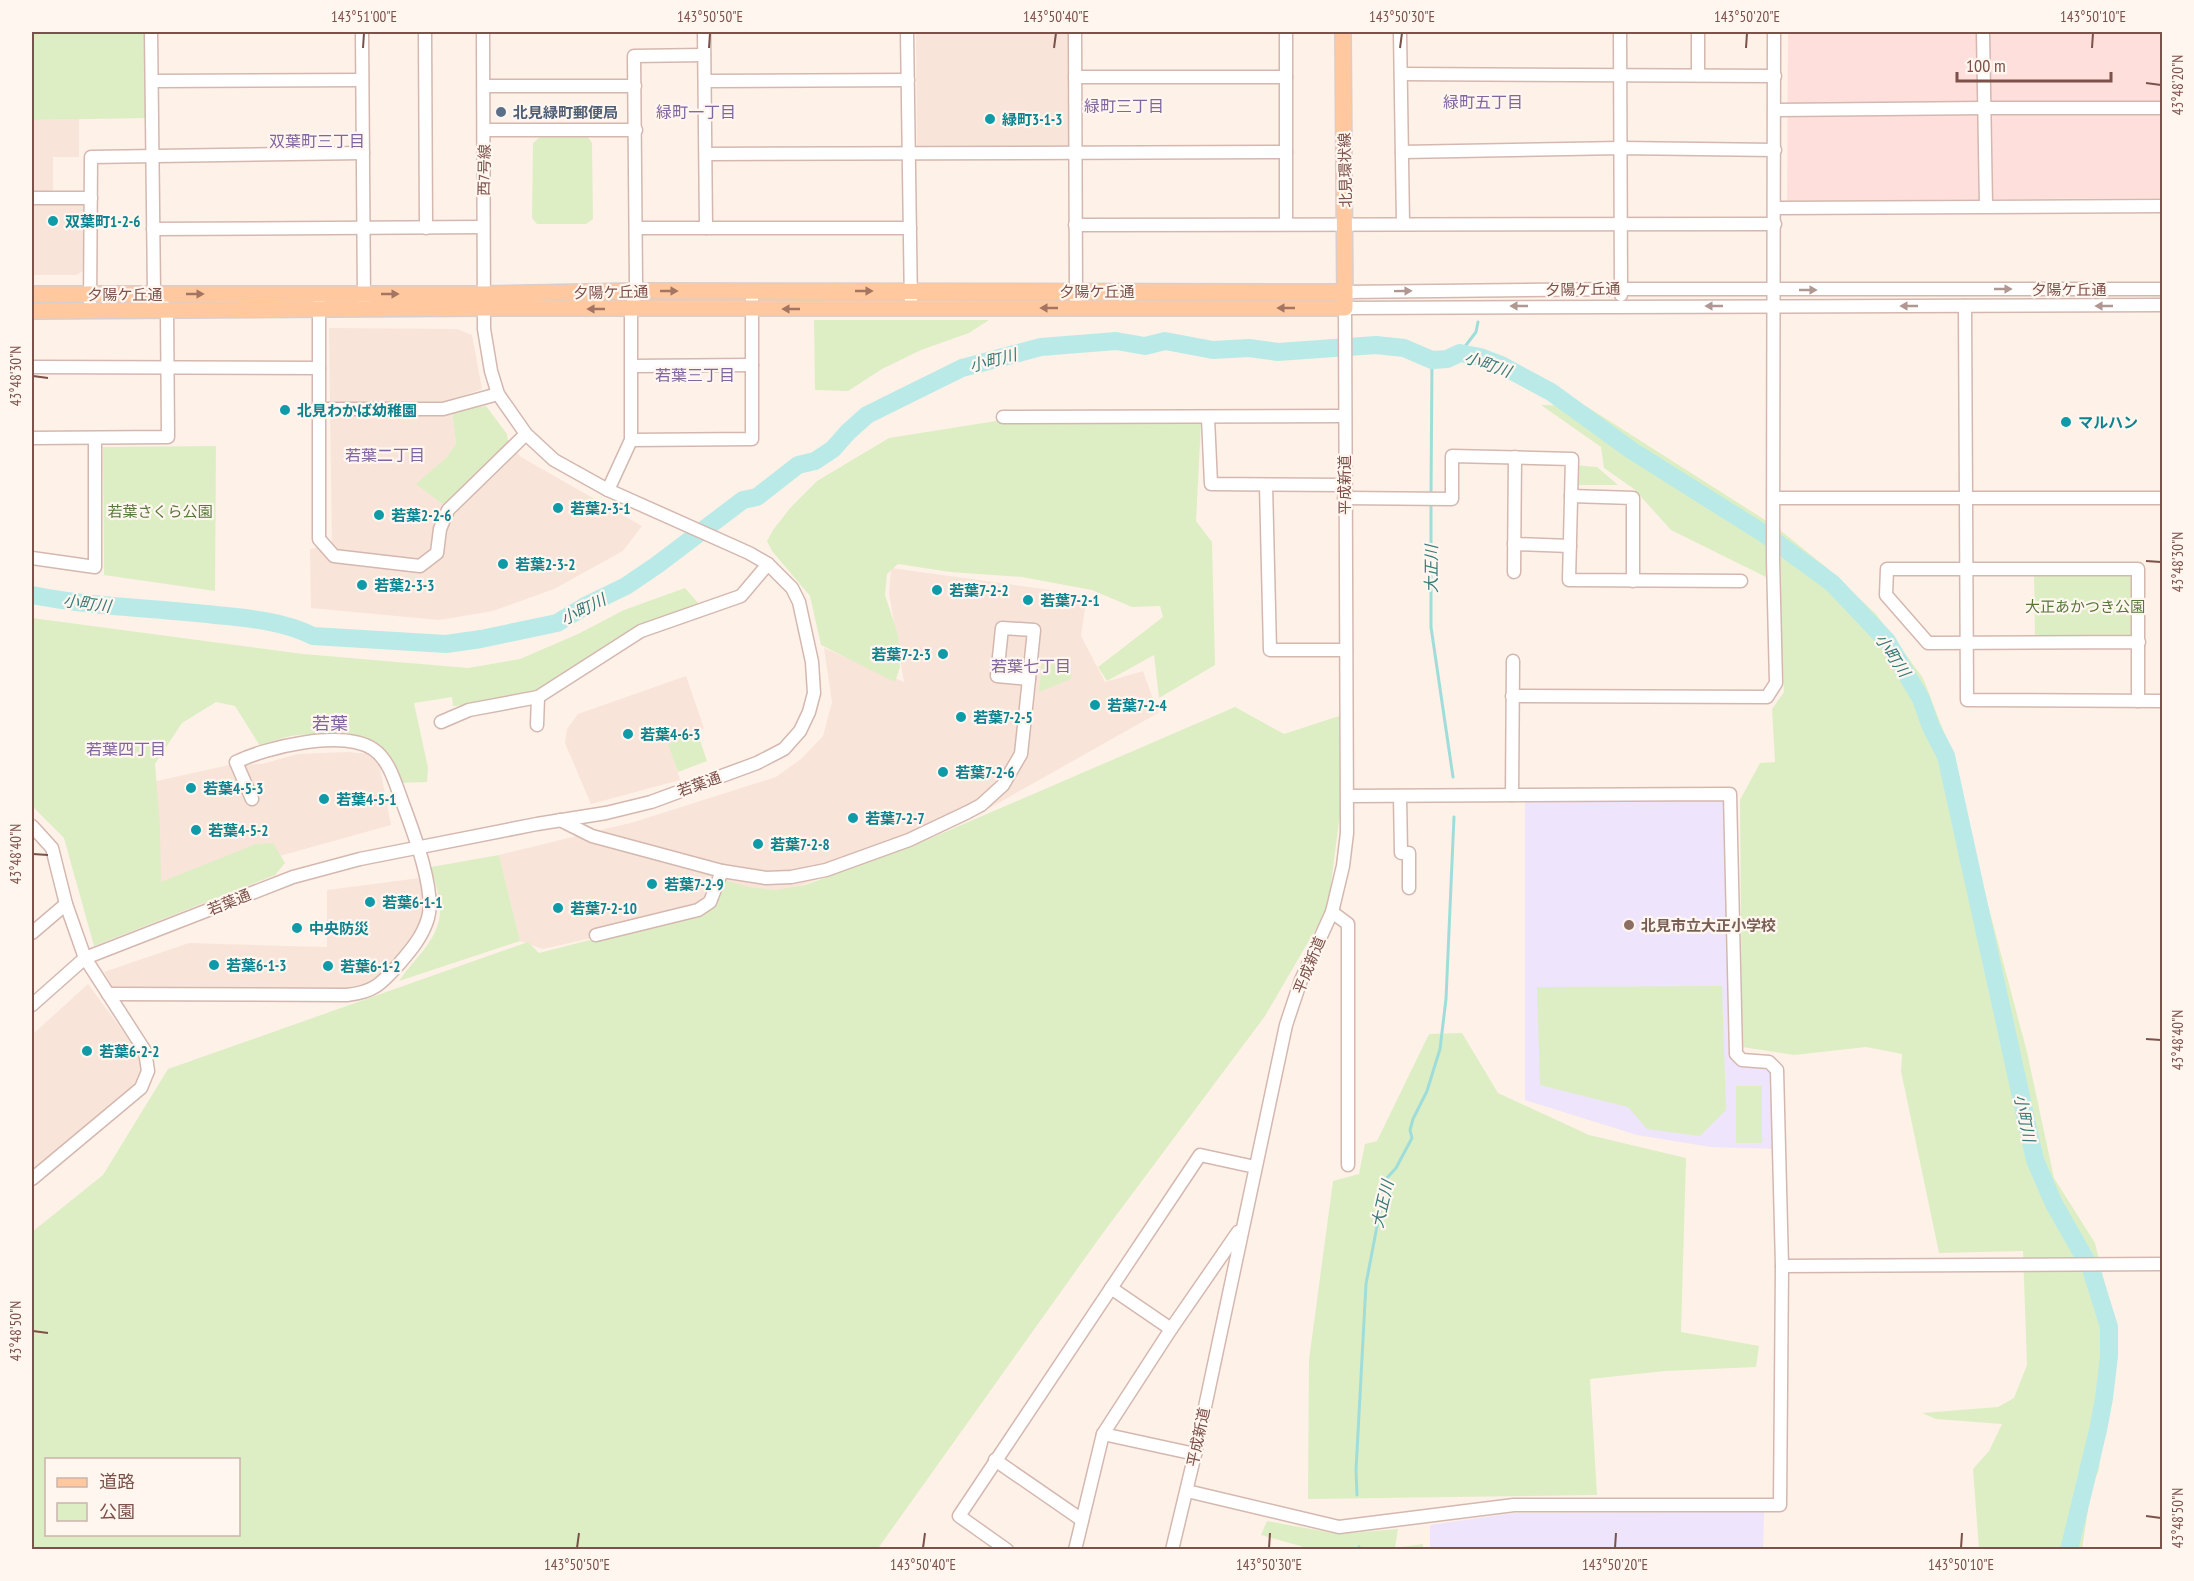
<svg xmlns="http://www.w3.org/2000/svg" width="2194" height="1581" viewBox="0 0 2194 1581" font-family="'PT Sans Narrow','Noto Sans JP',sans-serif">
	<rect width="100%" height="100%" fill="#fef1e8"/>
	<g fill="#f9e4d9">
		<path d="M916,32h153v115l-152,1z"/>
		<path d="M79,119v38h-26v44l28,2 4,4 -2,64 -7,4h-44v-155z"/>
		<path d="M329,328l128,1 15,6 10,54 -35,12 5,10 4,33 -10,14 -29,26 28,22 63,-63 13,14 121,69 -19,25 -69,38 -61,22 -54,9 -128,-12 -1,-59 22,-4z"/>
		<path d="M891,568l196,27 -6,41 24,46 38,-11 15,42 -165,93 -82,40 -109,39 -91,26 -168,38 -23,-8 -21,-86 135,-33 142,-45 25,-18 22,-23 9,-34 -8,-54 80,34 -15,-89z"/>
		<path d="M686,676l18,52 -35,16 11,36 -89,24 -26,-61 2,-14 11,-15z"/>
		<path d="M348,752l22,2 9,9 12,62 -231,64 -12,-106 81,-18 33,-1 36,-10z"/>
		<path d="M420,878l5,18 -2,22 -17,29 -31,37 -25,8 -237,-4 -9,-16 85,-29 138,4v-57z"/>
		<path d="M88,984l50,68 3,18 -4,12 -105,88v-135z"/>
	</g>
	<path fill="#ffdfdb" d="M1788,32h374v166l-375,3z"/>
	<g fill="#eee4fb">
		<path d="M1730,794l6,260 41,16 4,79 -70,-2 -74,-12 -112,-35v-305z"/>
		<path d="M1764,1512l-1,37h-333v-24l83,-12z"/>
	</g>
	<g fill="#ddeec4" fill-rule="evenodd">
		<path d="M32,32h114l1,86 -115,2z"/>
		<path d="M541,136h46l5,7 1,76 -7,5h-49l-5,-6 1,-75z"/>
		<path d="M814,320h175l-20,13 -48,17 -39,19 -34,22 -33,-1z"/>
		<path d="M1541,405l45,1 190,121 51,41 49,46 47,64 34,88 27,124 43,162 27,126 41,65 21,87 -17,139 -8,21 -9,59h-103l-6,-80 16,-18 13,-27 -66,-5 -14,-6 76,-6 16,-9 13,-33 -4,-114 -84,2 -38,-182 1,-17 -36,-7 -72,8 -52,-8 -2,-247 20,-37 15,-1 -3,-53 12,-17 -6,-109 -107,-53 -37,-41 -30,-21 -3,-21z"/>
		<path d="M486,406l21,28 1,9 -63,63 -29,-22 30,-26 10,-14 -4,-33z"/>
		<path d="M996,421l205,2 -5,98 16,21 3,123 -56,33 -5,-43 -47,26 -9,-14 65,-50 -3,-11 -28,1 -40,-17 -70,-13 -72,-5 -52,-8 -11,10 -2,21 13,40 2,32 -5,15 -74,-37 -11,-49 -38,-45 -5,-10 6,-11 18,-23 26,-26 72,-43z"/>
		<path d="M216,446l-1,145 -111,-16 -1,-128z"/>
		<path d="M1574,465l23,2 21,18h-44z"/>
		<path d="M2034,574h97l4,4v55l-5,5h-95z"/>
		<path d="M685,588l15,17 -165,90 -45,9 -37,2 -1,-9 -38,6 14,65 -1,14 -32,1c-3,-12 -5,-24 -14,-34 -12,-15 -71,-17 -90,-13 -10,2 -21,6 -31,10l-25,-40 -19,-4 -34,21 -27,41 5,63 1,55 95,-38 17,-1 12,20 -10,12 -181,71 -30,-108 -32,-32v-188l271,36 165,14 52,-9 58,-25 46,-24z"/>
		<path d="M1042,663l30,4 -1,12 -32,13z"/>
		<path d="M1235,707l49,27 55,-18 1,97 -12,95 -63,108 -165,221 -221,310 3,2 -850,1v-318l71,-57 65,-106 360,-127 11,11 172,-44 13,-29 25,7 27,3 29,-5 110,-40zM46,1460h192v74h-192z"/>
		<path d="M697,732l10,29 -29,11 -10,-28z"/>
		<path d="M499,855l21,86 -121,40c15,-22 42,-43 41,-72 0,-14 -6,-29 -9,-42z"/>
		<path d="M1722,986l4,124 -26,26 -53,-7 -19,-22 -88,-22 -3,-98z"/>
		<path d="M1462,1033l36,60 91,42 97,23 -5,174 78,14 -3,21 -91,4 -75,8 7,116 -289,4 1,-139 24,-179 26,-7 6,-30 12,-3 52,-107z"/>
		<rect x="1736" y="1086" width="26" height="57"/>
		<path d="M1267,1521l71,13 60,-5 -3,19 28,-4v5h-112l-50,-14z"/>
	</g>
	<g fill="none" stroke-linecap="round" stroke-linejoin="round">
		<g stroke="#9fdddb" stroke-width="3">
			<path d="M1460,353l16,-21 2,-10"/>
			<path d="M1431,494l1,-134"/>
			<path d="M1431,501v126l22,150"/>
			<path d="M1357,1495l-1,-25 10,-186 20,-105 10,-11 16,-30 -2,-8 3,-11 14,-28 13,-42 6,-50 8,-182"/>
			<path d="M1358,1550l1,-3"/>
		</g>
		<path stroke="#baeae8" stroke-width="18" d="M32,595c60,12 122,13 183,20 32,3 69,6 98,21l133,8 35,-5 76,-16 30,-18 39,-19 31,-21 86,-65 14,-3 41,-32 17,-4 18,-12 15,-17 19,-17 95,-47 79,-21 75,-6 29,5 20,-5 48,9 36,-2 29,4 98,-7 28,3 28,12 15,-1 13,-6 20,4 21,8 50,27 80,58 135,85 66,48 55,58 34,58 10,28 15,29 89,404 19,44 37,65 18,58v29l-5,42 -6,32 -29,120"/>
		<defs>
			<g id="minor">
				<path d="M362,32l2,271"/>
				<path d="M425,32l1,196"/>
				<path d="M704,32l2,196"/>
				<path d="M907,32l4,276"/>
				<path d="M1075,32l1,268"/>
				<path d="M1400,32l3,192"/>
				<path d="M1620,32l1,263"/>
				<path d="M1698,32v43"/>
				<path d="M1983,32l3,174"/>
				<path d="M1401,74l374,2"/>
				<path d="M1075,77h211"/>
				<path d="M152,81l210,-1"/>
				<path d="M705,81l203,-1"/>
				<path d="M484,86h151"/>
				<path d="M1775,110l209,-2h178"/>
				<path d="M484,130h152"/>
				<path d="M1402,152l219,-4 154,2"/>
				<path d="M706,154l580,-2"/>
				<path d="M32,198h59"/>
				<path d="M1775,208l387,-2"/>
				<path d="M1286,224v-192"/>
				<path d="M1075,225l700,-1"/>
				<path d="M636,228h274"/>
				<path d="M153,229l330,-2"/>
				<path d="M1345,292l276,-3h541"/>
				<path d="M319,302v237l15,17 86,10 17,-13 3,-24 8,-19 78,-76"/>
				<path d="M1965,306l2,394 195,1"/>
				<path d="M90,310l1,-153 272,-4"/>
				<path d="M632,366l120,-1"/>
				<path d="M32,367l287,1"/>
				<path d="M319,409h124l55,-15"/>
				<path d="M1003,417l341,-1"/>
				<path d="M1208,418l3,66 133,1"/>
				<path d="M32,438l136,-1 -1,-127 -13,-16 -3,-262"/>
				<path d="M631,440l121,-1v-148"/>
				<path d="M1266,485l4,165h76"/>
				<path d="M608,490l23,-50v-131l5,-18v-8l-2,-227 70,-1"/>
				<path d="M1571,496l62,2v83"/>
				<path d="M1344,498l108,1v-43l120,3 -3,121 172,1"/>
				<path d="M1774,498h388"/>
				<path d="M1514,544l56,2"/>
				<path d="M32,558l63,9v-128"/>
				<path d="M1514,572l1,-115"/>
				<path d="M1002,628l32,2 -5,49 -32,-3z"/>
				<path d="M1512,696l255,1 9,-14 -3,-123 1,-528"/>
				<path d="M2138,701v-132h-251l-1,26 42,48 211,-1"/>
				<path d="M441,722l28,-12 69,-13 103,-66 100,-35 27,-32"/>
				<path d="M537,725l1,-28"/>
				<path d="M1512,795l1,-134"/>
				<path d="M1400,796l1,57h8v35"/>
				<path d="M560,820l32,16 130,35 44,7 25,-1 35,-7 83,-30 59,-28 13,-7 22,-20 18,-31 8,-75"/>
				<path d="M32,826l20,22 14,56 19,54 60,93 3,20 -7,17 -109,91"/>
				<path d="M1332,912l16,12v241"/>
				<path d="M32,933l34,-29"/>
				<path d="M596,935l102,-25 12,-8 12,-31"/>
				<path d="M108,994l239,1c27,-3 34,-11 52,-31 12,-14 24,-28 29,-46 8,-27 -15,-87 -25,-114 -7,-18 -13,-44 -30,-55 -31,-20 -106,-2 -137,13l16,37"/>
				<path d="M32,1005l53,-47 208,-81 67,-18 177,-35 69,-11 45,-11 106,-39 27,-14 16,-18 9,-19 5,-19 -2,-31 -13,-60 -7,-14 -24,-24 -19,-11 -141,-63 -54,-30 -28,-26 -28,-40 -7,-23 -7,-42 -1,-297"/>
				<path d="M1782,1266l380,-2"/>
				<path d="M1111,1288l60,41"/>
				<path d="M1103,1434l92,20"/>
				<path d="M995,1460l87,60"/>
				<path d="M1187,1491l152,36 175,-22h266l2,-239 -5,-196 -8,-8 -27,-2 -6,-6 -6,-260 -382,2"/>
				<path d="M1007,1550l-48,-34 241,-361 55,12"/>
				<path d="M1075,1550l28,-116 68,-105 67,-97"/>
				<path d="M1172,1550l23,-96 91,-429 15,-45 31,-68 11,-46 4,-33 -2,-525 817,-3"/>
			</g>
			<g id="major">
				<path d="M32,294h451l153,-3 709,1"/>
				<path d="M32,311l451,-3h862l-2,-276"/>
			</g>
		</defs>
		<use href="#minor" stroke="#d4b8af" stroke-width="15"/>
		<use href="#major" stroke="#dacecc" stroke-width="18"/>
		<use href="#minor" stroke="#fff" stroke-width="12"/>
		<use href="#major" stroke="#ffc89e" stroke-width="15"/>
	</g>
	<defs><path id="oneway-solid" d="M-6-.8H1V-3.2L6.5 0L1 3.2V.8H-6Z" transform="scale(1.5)"/></defs>
	<g fill="#b09792">
		<use href="#oneway-solid" transform="translate(2003 289)"/>
		<use href="#oneway-solid" transform="translate(1808 290)"/>
		<use href="#oneway-solid" transform="translate(1403 291) rotate(-1)"/>
		<use href="#oneway-solid" transform="translate(1519 306) rotate(180)"/>
		<use href="#oneway-solid" transform="translate(1714 306) rotate(-180)"/>
		<use href="#oneway-solid" transform="translate(1909 306) rotate(180)"/>
		<use href="#oneway-solid" transform="translate(2104 306) rotate(180)"/>
	</g>
	<g fill="#a37562">
		<use href="#oneway-solid" transform="translate(669 291)"/>
		<use href="#oneway-solid" transform="translate(864 291)"/>
		<use href="#oneway-solid" transform="translate(195 294)"/>
		<use href="#oneway-solid" transform="translate(390 294)"/>
		<use href="#oneway-solid" transform="translate(1049 308) rotate(180)"/>
		<use href="#oneway-solid" transform="translate(1286 308) rotate(-180)"/>
		<use href="#oneway-solid" transform="translate(596 309) rotate(-180)"/>
		<use href="#oneway-solid" transform="translate(791 309) rotate(180)"/>
	</g>
	<path fill="none" stroke="#7c5149" stroke-width="2" d="M363,48l1,-15M709,48l1,-15M1054,48l2,-15M1400,48l2,-15M1746,48l1,-15M2092,48l1,-15M2146,83l15,2M33,376l15,2M2146,561l15,1M33,854l15,1M2146,1039l15,1M33,1331l15,2M2146,1516l15,2M577,1548l2,-15M923,1548l2,-15M1269,1548l1,-15M1615,1548l1,-15M1961,1548l1,-15"/>
	<circle fill="#5c6f8a" stroke="#fff6f0" stroke-width="2" cx="501" cy="112" r="6"/>
	<g fill="#0f9aa8" stroke="#fff6f0" stroke-width="2">
		<circle cx="990" cy="119" r="6"/>
		<circle cx="53" cy="221" r="6"/>
		<circle cx="285" cy="410" r="6"/>
		<circle cx="2066" cy="422" r="6"/>
		<circle cx="558" cy="508" r="6"/>
		<circle cx="379" cy="515" r="6"/>
		<circle cx="503" cy="564" r="6"/>
		<circle cx="362" cy="585" r="6"/>
		<circle cx="937" cy="590" r="6"/>
		<circle cx="1028" cy="600" r="6"/>
		<circle cx="943" cy="654" r="6"/>
		<circle cx="1095" cy="705" r="6"/>
		<circle cx="961" cy="717" r="6"/>
		<circle cx="628" cy="734" r="6"/>
		<circle cx="943" cy="772" r="6"/>
		<circle cx="191" cy="788" r="6"/>
		<circle cx="324" cy="799" r="6"/>
		<circle cx="853" cy="818" r="6"/>
		<circle cx="196" cy="830" r="6"/>
		<circle cx="758" cy="844" r="6"/>
		<circle cx="652" cy="884" r="6"/>
		<circle cx="370" cy="902" r="6"/>
		<circle cx="558" cy="908" r="6"/>
		<circle cx="297" cy="928" r="6"/>
		<circle cx="214" cy="965" r="6"/>
		<circle cx="328" cy="966" r="6"/>
		<circle cx="87" cy="1051" r="6"/>
	</g>
	<circle fill="#8d6e63" stroke="#fff6f0" stroke-width="2" cx="1629" cy="925" r="6"/>
	<g text-anchor="middle" dominant-baseline="central" stroke-width="4.5" stroke-linejoin="round" paint-order="stroke">
		<g font-size="15" font-weight="bold" fill="#4e5e75" stroke="#fff6f0" text-anchor="start">
			<text x="513" y="112">北見緑町郵便局</text>
		</g>
		<g font-size="15" font-weight="bold" fill="#0d838f" stroke="#fff6f0" text-anchor="start">
			<text x="1002" y="119">緑町3-1-3</text>
			<text x="65" y="221">双葉町1-2-6</text>
			<text x="297" y="410">北見わかば幼稚園</text>
			<text x="2078" y="422">マルハン</text>
			<text x="570" y="508">若葉2-3-1</text>
			<text x="391" y="515">若葉2-2-6</text>
			<text x="515" y="564">若葉2-3-2</text>
			<text x="374" y="585">若葉2-3-3</text>
			<text x="949" y="590">若葉7-2-2</text>
			<text x="1040" y="600">若葉7-2-1</text>
			<text x="931" y="654" text-anchor="end">若葉7-2-3</text>
			<text x="1107" y="705">若葉7-2-4</text>
			<text x="973" y="717">若葉7-2-5</text>
			<text x="640" y="734">若葉4-6-3</text>
			<text x="955" y="772">若葉7-2-6</text>
			<text x="203" y="788">若葉4-5-3</text>
			<text x="336" y="799">若葉4-5-1</text>
			<text x="865" y="818">若葉7-2-7</text>
			<text x="208" y="830">若葉4-5-2</text>
			<text x="770" y="844">若葉7-2-8</text>
			<text x="664" y="884">若葉7-2-9</text>
			<text x="382" y="902">若葉6-1-1</text>
			<text x="570" y="908">若葉7-2-10</text>
			<text x="309" y="928">中央防災</text>
			<text x="226" y="965">若葉6-1-3</text>
			<text x="340" y="966">若葉6-1-2</text>
			<text x="99" y="1051">若葉6-2-2</text>
		</g>
		<g font-size="15" fill="#7c5149" stroke="#fff6f0">
			<text transform="translate(484 170) rotate(-89)">西7号線</text>
			<text transform="translate(1345 170) rotate(-91)">北見環状線</text>
			<text transform="translate(1583 289) rotate(-1)">夕陽ケ丘通</text>
			<text x="2069" y="289">夕陽ケ丘通</text>
			<text x="1097" y="291">夕陽ケ丘通</text>
			<text transform="translate(611 292) rotate(-1)">夕陽ケ丘通</text>
			<text x="125" y="294">夕陽ケ丘通</text>
			<text transform="translate(1344 485) rotate(-90)">平成新道</text>
			<text transform="translate(699 784) rotate(-20)">若葉通</text>
			<text transform="translate(229 902) rotate(-22)">若葉通</text>
			<text transform="translate(1309 965) rotate(-68)">平成新道</text>
			<text transform="translate(1198 1437) rotate(-78)">平成新道</text>
		</g>
		<g font-size="15" fill="#57763a" stroke="#fff6f0">
			<text x="160" y="511">若葉さくら公園</text>
			<text x="2085" y="606">大正あかつき公園</text>
		</g>
		<g font-size="15" font-weight="bold" fill="#785e54" stroke="#fff6f0" text-anchor="start">
			<text x="1641" y="925">北見市立大正小学校</text>
		</g>
		<g font-size="16" fill="#80659f" stroke="#fff6f0">
			<text x="1483" y="102">緑町五丁目</text>
			<text x="1124" y="106">緑町三丁目</text>
			<text x="696" y="112">緑町一丁目</text>
			<text x="317" y="141">双葉町三丁目</text>
			<text x="695" y="375">若葉三丁目</text>
			<text x="385" y="455">若葉二丁目</text>
			<text x="1031" y="666">若葉七丁目</text>
			<text x="126" y="749">若葉四丁目</text>
		</g>
		<g font-size="16" font-style="italic" fill="#387a78" stroke="#fff6f0">
			<text transform="translate(993 360) rotate(-15)">小町川</text>
			<text transform="translate(1488 364) rotate(19)">小町川</text>
			<text transform="translate(1431 569) rotate(-90)">大正川</text>
			<text transform="translate(87 603) rotate(7)">小町川</text>
			<text transform="translate(583 609) rotate(-27)">小町川</text>
			<text transform="translate(1893 655) rotate(56)">小町川</text>
			<text transform="translate(2025 1118) rotate(78)">小町川</text>
			<text transform="translate(1382 1204) rotate(-77)">大正川</text>
		</g>
		<g font-size="18" fill="#80659f" stroke="#fff6f0">
			<text x="330" y="723">若葉</text>
		</g>
	</g>
	<rect width="2194" height="1581" fill="none" stroke="#fff6f0" stroke-width="66"/>
	<rect x="45" y="1458" width="195" height="78" fill="#fff6f0" stroke="#cbb4ad" stroke-width="1.5"/>
	<rect x="57" y="1478" width="30" height="9" fill="#ffc89e" stroke="#cbb4ad" stroke-width="1.5"/>
	<text x="99" y="1488" font-size="18" fill="#7c5149">道路</text>
	<rect x="57" y="1503" width="30" height="18" fill="#ddeec4" stroke="#cbb4ad" stroke-width="1.5"/>
	<text x="99" y="1518" font-size="18" fill="#7c5149">公園</text>
	<path d="M1957 72v9h154v-9" fill="none" stroke="#7c5149" stroke-width="3"/>
	<text x="1966" y="72" font-size="18" fill="#7c5149" stroke="#fff6f0" stroke-width="4.5" paint-order="stroke">100 m</text>
	<rect x="33" y="33" width="2128" height="1515" fill="none" stroke="#7c5149" stroke-width="2"/>
	<g font-size="15" text-anchor="middle" fill="#7c5149">
		<text x="364" y="22">143°51'00"E</text>
		<text x="710" y="22">143°50'50"E</text>
		<text x="1056" y="22">143°50'40"E</text>
		<text x="1402" y="22">143°50'30"E</text>
		<text x="1747" y="22">143°50'20"E</text>
		<text x="2093" y="22">143°50'10"E</text>
		<text transform="translate(2178 85) rotate(-90)" y="5">43°48'20"N</text>
		<text transform="translate(16 376) rotate(-90)" y="5">43°48'30"N</text>
		<text transform="translate(2178 562) rotate(-90)" y="5">43°48'30"N</text>
		<text transform="translate(16 854) rotate(-90)" y="5">43°48'40"N</text>
		<text transform="translate(2178 1040) rotate(-90)" y="5">43°48'40"N</text>
		<text transform="translate(16 1331) rotate(-90)" y="5">43°48'50"N</text>
		<text transform="translate(2178 1518) rotate(-90)" y="5">43°48'50"N</text>
		<text x="577" y="1570">143°50'50"E</text>
		<text x="923" y="1570">143°50'40"E</text>
		<text x="1269" y="1570">143°50'30"E</text>
		<text x="1615" y="1570">143°50'20"E</text>
		<text x="1961" y="1570">143°50'10"E</text>
	</g>
</svg>
